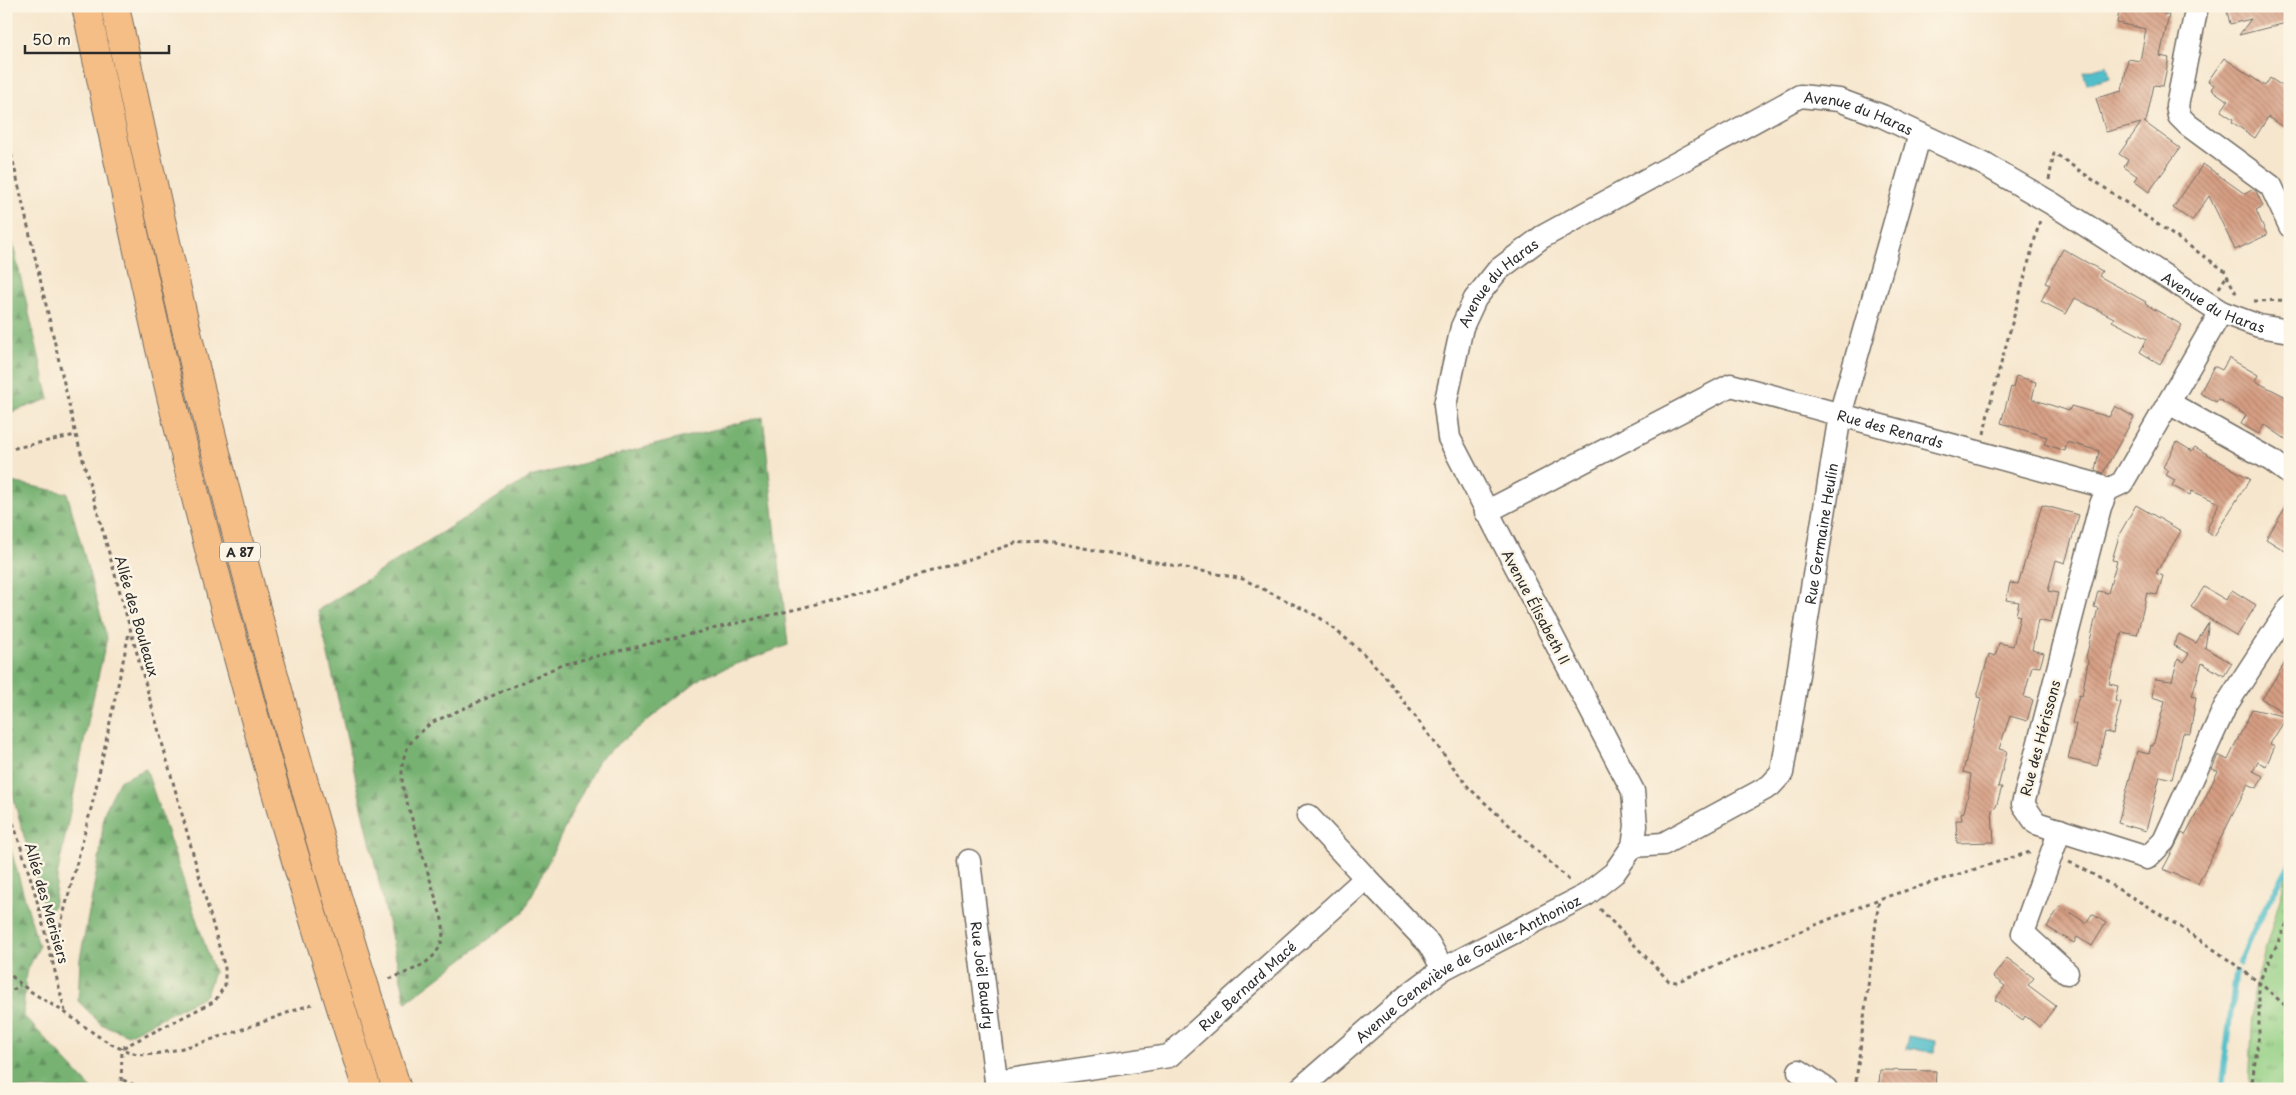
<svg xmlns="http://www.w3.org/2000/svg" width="2296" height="1095" viewBox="0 0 2296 1095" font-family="'Playpen Sans',sans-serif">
	<defs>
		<pattern id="forest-firs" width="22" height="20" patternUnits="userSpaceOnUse" patternTransform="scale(1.25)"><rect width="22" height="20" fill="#77b272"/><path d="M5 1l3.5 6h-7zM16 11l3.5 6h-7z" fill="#62915e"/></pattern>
		<pattern id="park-tufts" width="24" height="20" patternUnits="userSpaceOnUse" patternTransform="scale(1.25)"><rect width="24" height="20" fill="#94d085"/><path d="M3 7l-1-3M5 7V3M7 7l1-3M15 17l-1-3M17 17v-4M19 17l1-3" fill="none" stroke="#79a96d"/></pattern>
		<pattern id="building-back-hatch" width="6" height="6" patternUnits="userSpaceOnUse" patternTransform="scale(1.25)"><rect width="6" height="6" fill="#d69e83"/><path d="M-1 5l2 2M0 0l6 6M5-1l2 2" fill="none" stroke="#ae816b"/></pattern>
	</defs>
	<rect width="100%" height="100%" fill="#fcf5e5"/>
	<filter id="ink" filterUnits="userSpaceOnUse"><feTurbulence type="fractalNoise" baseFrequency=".02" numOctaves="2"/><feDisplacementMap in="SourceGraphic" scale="10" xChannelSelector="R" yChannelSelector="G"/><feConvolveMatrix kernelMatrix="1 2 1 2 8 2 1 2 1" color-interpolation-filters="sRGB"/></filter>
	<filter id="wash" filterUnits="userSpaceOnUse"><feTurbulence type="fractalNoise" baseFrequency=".0096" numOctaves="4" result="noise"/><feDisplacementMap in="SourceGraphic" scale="20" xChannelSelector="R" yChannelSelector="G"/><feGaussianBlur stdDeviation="1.12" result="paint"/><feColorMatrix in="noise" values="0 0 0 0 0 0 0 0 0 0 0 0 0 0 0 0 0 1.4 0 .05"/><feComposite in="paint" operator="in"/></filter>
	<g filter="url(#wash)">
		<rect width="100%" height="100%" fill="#f6e6cd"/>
		<g fill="url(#forest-firs)" stroke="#516e4e">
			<path d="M6,215l43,184 -43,15z"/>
			<path d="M763,417l25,228 -86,32 -104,83 -75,153 -117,89 -88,-392 212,-133z"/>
			<path d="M6,481l61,12 40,145 -16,69 -33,165 -5,35 -7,8 -31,-111 -9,-43z"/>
			<path d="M146,769l68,203 -8,23 -78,40 -27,-11 -23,-23 2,-42 20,-105 4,-41 15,-32z"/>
			<path d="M6,833l33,114 -13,26 -3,42 69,74h-86z"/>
		</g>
		<path fill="url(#park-tufts)" stroke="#607e58" d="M2290,863v226h-41l5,-99z"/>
		<g fill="#51bec9" stroke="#3e747a">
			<path d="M2107,65l3,13 -23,6 -4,-12z"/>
			<path d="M1908,1036l28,5 -1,11 -29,-3z"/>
		</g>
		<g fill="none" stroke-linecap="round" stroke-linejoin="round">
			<g stroke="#51bec9" stroke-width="5.5">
				<path d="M2239,963l17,-38 34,-62"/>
				<path d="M2221,1089l15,-117"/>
			</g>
		</g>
		<g id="blocks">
			<g fill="url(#building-back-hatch)">
				<path d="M2120,6h45l-1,8 5,1 -9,41 9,2 -6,28 -9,-1 -8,37h-2l36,26 -31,44 -15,-11 3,-5 -13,-9 4,-7 -9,-6 22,-31 -35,9 -10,-34 26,-7 6,-32 12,2 6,-32 -29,-6z"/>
				<path d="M2226,6h64v16l-51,13 12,-16 -21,5z"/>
				<path d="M2224,58l41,28 5,-8 20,13v28l-6,9 -16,-11 -13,21 -23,-16 1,-3 -12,-8 7,-10 -17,-12 3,-4 -6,-4z"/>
				<path d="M2203,164l42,30 8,-5 3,2 7,15 -7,4 11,25 -32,15 -26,-54 -17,25 -19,-13z"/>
				<path d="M2063,249l39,22 -3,5 47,26 -1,2 37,21 -22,39 -20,-12 7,-13 -35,-18 2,-3 -39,-20 -9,16 -25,-13 9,-16 -5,-2z"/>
				<path d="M2229,358l29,17 -3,6 35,18v43l-26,-18 -5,10 -18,-10 5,-9 -28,-16 -2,3 -16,-9 14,-27 8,4z"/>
				<path d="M2016,376l20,6 -4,17 37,12 2,-5 38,11 6,-11 19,11 -31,56 -8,-3 4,-19 -32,-9 -2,9 -21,-7 3,-7 -46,-14 10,-36 2,1z"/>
				<path d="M2177,442l15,9 3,-4 55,32 -36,57 -8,-5 13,-28 -27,-12 -2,4 -18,-9 3,-6 -9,-5 3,-4 -6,-4z"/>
				<path d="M2290,500v54l-24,-15z"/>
				<path d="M2042,505l37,10 -14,48 -9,-3 -8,31 10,2 -7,30 -13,-3 -6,30 12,3 -4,14 -8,-1 -8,31 9,3 -6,21 -17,-5 -11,33 8,2 -9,36h4l-6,20 -4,3 2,32 -37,1 -1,-23h6l-1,-7 3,-1 5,-22 2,-16 -8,-2 18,-74 -4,-1 12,-43 6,2 4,-13 14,3 7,-30 -4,-1 3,-13 -13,-2 4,-17 8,1z"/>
				<path d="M2136,505l45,26 -25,42 7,3 -6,19 -10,-2 -10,42 -15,-3 -13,52 9,2 -3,15 6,1 -8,32 -8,-2 -8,34 -29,-7 8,-35 -4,-1 7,-28 3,1 6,-35 -2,-4 12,-49 -4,-1 4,-16 10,2 9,-32 -5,-1 8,-27z"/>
				<path d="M2204,587l22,13 6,-10 24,15 -19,31 -46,-29z"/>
				<path d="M2209,622l-4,26 27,15 -8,13 -22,-13 -10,33 4,1 -6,37 -7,-1 -11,46 -12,-3 -14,55 -28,-8 19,-72 12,3 2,-9 2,1 12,-45 -13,-4 3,-18 17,2 6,-23 6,4 5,-8 -16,-9 6,-11 17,9z"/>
				<path d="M2290,655v62l-28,-18z"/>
				<path d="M2252,709l35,8 -17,27 5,2 -9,20 -8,-4 -5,9 10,5 -6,12 -9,-4 -50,100 -35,-15 19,-36 3,2 20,-37 13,-27 -6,-2 6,-14 10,5z"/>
				<path d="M2060,906l26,17 6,-9 14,9 -14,23 -15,-9 -3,6 -27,-16z"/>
				<path d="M2007,958l27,20 -6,7 28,21 -16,21 -15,-11 -2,4 -28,-20 10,-14 -12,-9z"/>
				<path d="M1880,1070l56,1 -1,18h-49l-7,-2z"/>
			</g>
		</g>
	</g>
	<g filter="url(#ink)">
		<use href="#blocks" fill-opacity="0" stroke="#726c64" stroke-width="1"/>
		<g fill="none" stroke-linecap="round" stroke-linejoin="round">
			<defs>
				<g id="street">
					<path d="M2197,6l-20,100 2,10 9,9 83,61 19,40"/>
					<path d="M2169,403l102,57 19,14"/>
					<path d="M2107,490l-7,17 -77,297 13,19 111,35 17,-17 61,-134 65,-100"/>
					<path id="s1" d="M1486,512l245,-127 364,99 12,6 15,-7 99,-171"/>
					<path d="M1308,816l58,62"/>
					<path d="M2060,830l-37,103 44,40"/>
					<path id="s2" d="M1633,846l30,-2 107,-58 12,-13 58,-358 80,-281"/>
					<path id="s3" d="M969,861l28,228"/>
					<path d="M1799,1071l27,18"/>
					<path id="s4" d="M996,1082l173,-26 197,-178 63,66 14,25"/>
					<path id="s5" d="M1300,1089l107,-93 36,-27 143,-74 28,-22 19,-27 3,-20 -3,-35 -184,-353 -4,-33 17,-78 13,-28 23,-29 44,-33 258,-141 39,4 43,16 38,18 64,30 67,39 170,109 38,14 31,5"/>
				</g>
				<g id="highway">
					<path d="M86,6c28,136 57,272 89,407 55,228 120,453 192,676"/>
					<path d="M115,6c75,366 167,728 282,1083"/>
				</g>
			</defs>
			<use href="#street" stroke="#726c64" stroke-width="25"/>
			<use href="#highway" stroke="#726c64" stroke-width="30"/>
			<g stroke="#726c64" stroke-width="3" stroke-dasharray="4 4" stroke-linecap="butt">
				<path d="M6,131l70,304 149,533v17l-10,16 -93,47"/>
				<path d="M2049,180l5,-27 170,117 13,25"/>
				<path d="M2219,288l7,-11"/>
				<path d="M2254,301l36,-1"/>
				<path d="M1984,434l5,-26 51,-188"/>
				<path d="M6,450l70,-15"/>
				<path d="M6,800l28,89 31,122"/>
				<path d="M2069,862l9,4c62,35 124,72 180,116 11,8 21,19 32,27"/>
				<path d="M1600,909l69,72 7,1 203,-83 151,-47"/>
				<path d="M52,958l42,-161 35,-164"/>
				<path d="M6,970c18,20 36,28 58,42 26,17 42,34 73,42 28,7 143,-39 175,-50"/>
				<path d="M389,979c29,-11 57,-19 54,-56l-40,-134c-4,-33 3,-48 30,-67l131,-58 237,-56 82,-22 84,-26 48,-17 38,-1 190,37 76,38 40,32 25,26 85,113 101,93"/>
				<path d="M6,995l14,-10"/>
				<path d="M123,1080l22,9"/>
				<path d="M121,1089l1,-41"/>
				<path d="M1855,1089l24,-190"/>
				<path d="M2251,1089l8,-54v-53l31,-65"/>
			</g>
			<use href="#street" stroke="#fff" stroke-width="22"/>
			<use href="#highway" stroke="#f5be86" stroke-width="28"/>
		</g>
	</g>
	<g text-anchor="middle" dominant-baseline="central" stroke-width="5" stroke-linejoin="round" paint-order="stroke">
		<rect fill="#fcf5e5" stroke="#6a6863" stroke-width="1" x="220" y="542.5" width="40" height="19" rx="4"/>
		<g font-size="12" font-weight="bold" fill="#2b2b2b">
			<text x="240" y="552">A 87</text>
		</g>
		<g font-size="14" fill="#2b2b2b" stroke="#fcf5e5">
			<text stroke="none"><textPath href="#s5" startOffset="1461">Avenue du Haras</textPath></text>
			<text stroke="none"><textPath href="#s5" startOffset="1041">Avenue du Haras</textPath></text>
			<text stroke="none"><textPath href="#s5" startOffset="1866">Avenue du Haras</textPath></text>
			<text stroke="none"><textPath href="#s1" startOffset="441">Rue des Renards</textPath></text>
			<text stroke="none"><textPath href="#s2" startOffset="412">Rue Germaine Heulin</textPath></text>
			<text transform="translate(1536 607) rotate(62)">Avenue Élisabeth II</text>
			<text transform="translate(137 616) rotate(74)">Allée des Bouleaux</text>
			<text transform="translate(2040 738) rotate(-75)">Rue des Hérissons</text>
			<text transform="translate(47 903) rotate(74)">Allée des Merisiers</text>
			<text stroke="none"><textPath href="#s5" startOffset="208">Avenue Geneviève de Gaulle-Anthonioz</textPath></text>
			<text stroke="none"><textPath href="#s3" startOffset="115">Rue Joël Baudry</textPath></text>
			<text stroke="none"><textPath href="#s4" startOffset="280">Rue Bernard Macé</textPath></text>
		</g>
	</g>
	<rect width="2296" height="1095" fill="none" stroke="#fcf5e5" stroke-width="25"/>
	<path d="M25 45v8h144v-8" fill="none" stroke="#2b2b2b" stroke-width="2.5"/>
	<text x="32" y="45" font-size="15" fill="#2b2b2b" stroke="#fcf5e5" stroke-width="4" paint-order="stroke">50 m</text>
</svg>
